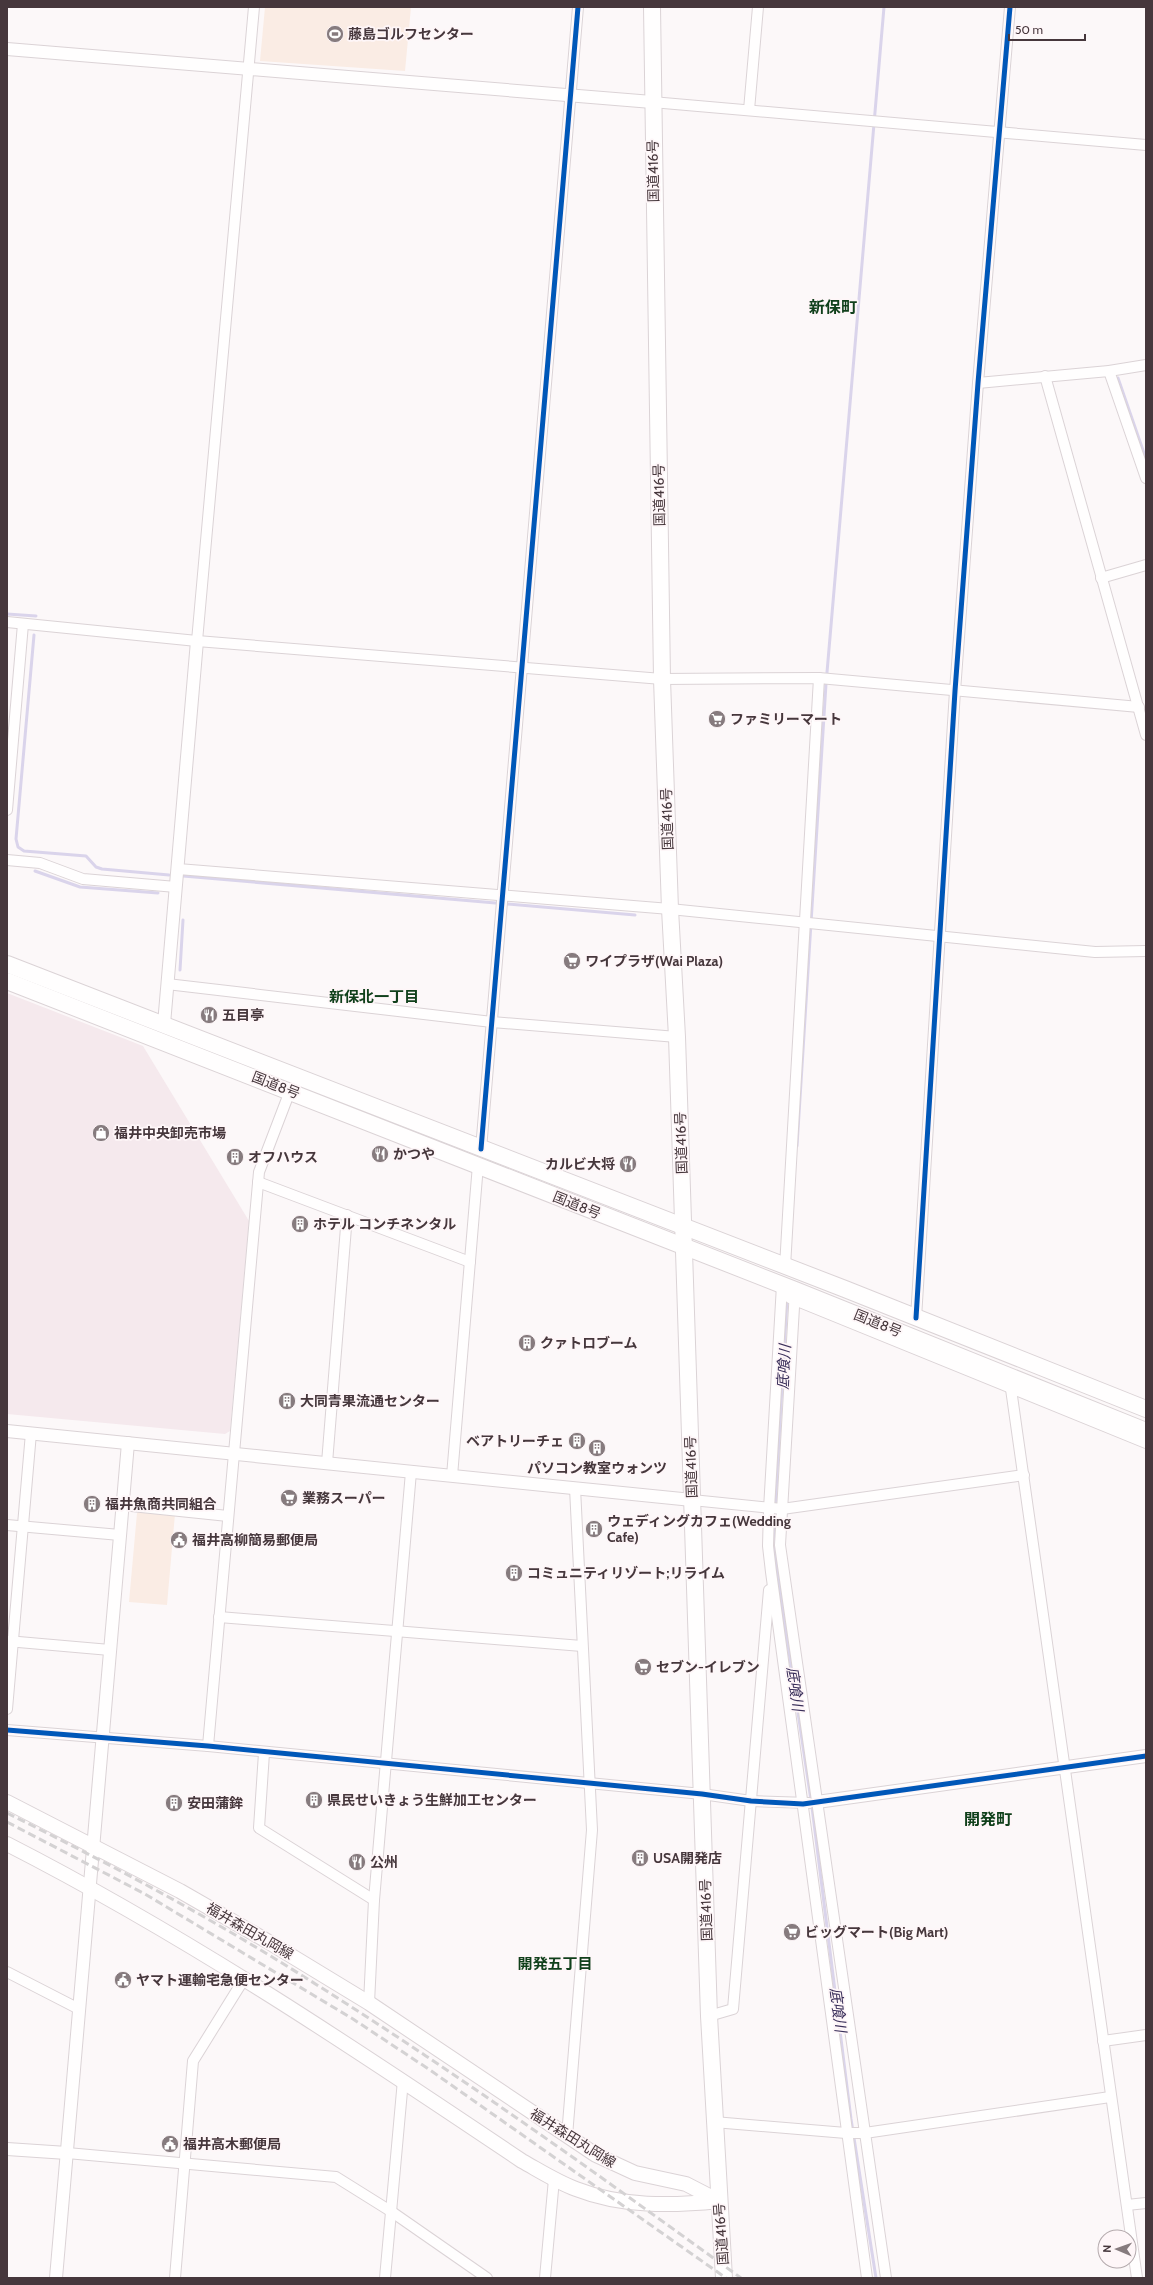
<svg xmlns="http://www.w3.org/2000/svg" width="1153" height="2285" viewBox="0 0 1153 2285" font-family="Cabin,'Noto Sans JP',sans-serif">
	<rect width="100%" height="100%" fill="#fcf8f9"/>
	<path fill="#f5e9ed" d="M7,993l136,53 106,175 -19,210 -5,3 -218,-20z"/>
	<g fill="#faece4">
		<path d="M265,7h146l-6,64 -145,-10z"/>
		<path d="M140,1511l35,3 -8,91 -38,-3 8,-89z"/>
	</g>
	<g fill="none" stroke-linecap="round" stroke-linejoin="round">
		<g stroke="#dad4eb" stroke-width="3">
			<path d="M1118,378l28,81"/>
			<path d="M7,614l29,2"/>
			<path d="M34,635l-18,204 2,8 6,4 62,5 10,11 6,2 67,6"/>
			<path d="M35,871l45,16 78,6"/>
			<path d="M183,876l452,39"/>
			<path d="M180,970l3,-50"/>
			<path d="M797,1146l29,-462 58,-677"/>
			<path d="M787,1299l-14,245 39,263 39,312 25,159"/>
		</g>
		<defs>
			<g id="minor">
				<path d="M652,102l494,43"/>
				<path d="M749,110l9,-103"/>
				<path d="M1109,371l37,107"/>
				<path d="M1045,376l101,359"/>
				<path d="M978,383l131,-12 37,-6"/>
				<path d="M1101,578l45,-13"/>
				<path d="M7,622l190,19 465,38 157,-1 320,29"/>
				<path d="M197,641l57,-634"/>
				<path d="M7,810l16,-186"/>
				<path d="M7,860l33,3 43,16 93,8"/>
				<path d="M178,869l492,40 425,43 51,-1"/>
				<path d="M167,984l325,38 185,15"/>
				<path d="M481,1149l97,-1142"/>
				<path d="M258,1182l212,80"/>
				<path d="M785,1267l34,-589"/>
				<path d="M782,1285l-13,224 -1,37 3,26 96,706"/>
				<path d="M795,1290l-15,255 106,733"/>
				<path d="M790,1298l356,145"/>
				<path d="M916,1318l39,-627 23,-308 32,-376"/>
				<path d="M1011,1389l126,889"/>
				<path d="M327,1463l20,-248"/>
				<path d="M452,1476l26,-311"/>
				<path d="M692,1500l90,9 242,-34"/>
				<path d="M122,1505l106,11"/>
				<path d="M7,1525l113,10"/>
				<path d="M219,1617l363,29"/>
				<path d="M7,1641l103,9"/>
				<path d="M7,1709l24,-276"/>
				<path d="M7,1730l201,16 494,48 49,7 58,2"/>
				<path d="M208,1746l51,-574 31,-81"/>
				<path d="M264,1753l-5,75 115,72"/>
				<path d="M7,1972l72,37"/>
				<path d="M369,2003l5,-103 37,-428"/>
				<path d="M709,2016l24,-7 36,-419"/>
				<path d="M1103,2041l43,-6"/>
				<path d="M714,2122l132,11h19l245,-36"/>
				<path d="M567,2136l25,-306 -17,-342"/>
				<path d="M67,2153l269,24 56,35 95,66"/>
				<path d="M1127,2205l19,-2"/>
				<path d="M175,2278l18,-217 51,-82"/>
				<path d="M385,2278l18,-198"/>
				<path d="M545,2278l9,-99"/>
			</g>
			<g id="tertiary">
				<path d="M7,49l645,53"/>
				<path d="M164,1024l33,-383"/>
				<path d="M7,1431l685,69"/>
				<path d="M817,1802l329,-46"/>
				<path d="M7,2149l60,4"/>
				<path d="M56,2278l72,-835"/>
			</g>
			<g id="secondary">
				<path d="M7,1802l173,89 87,50 102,62 227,152 39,18 51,11 33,17"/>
				<path d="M7,1844c180,92 347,204 515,317 18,10 35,21 54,28 46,18 95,17 143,12"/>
			</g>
			<g id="trunk">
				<path d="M652,7l10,672 8,230 7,128 32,979 15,262"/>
				<path d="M7,964l838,325 301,120"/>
				<path d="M7,981l788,309 351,141"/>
			</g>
		</defs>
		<use href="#minor" stroke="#dbd3d6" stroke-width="12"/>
		<use href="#tertiary" stroke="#dbd3d6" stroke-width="14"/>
		<use href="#secondary" stroke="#dbd3d6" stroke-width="16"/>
		<use href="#trunk" stroke="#dbd3d6" stroke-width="18"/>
		<use href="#minor" stroke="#fffefe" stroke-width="10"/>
		<use href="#tertiary" stroke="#fffefe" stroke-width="12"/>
		<use href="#secondary" stroke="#fffefe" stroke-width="14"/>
		<use href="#trunk" stroke="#fffefe" stroke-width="16"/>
		<g stroke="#d4d2d3" stroke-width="3" stroke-dasharray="8 4" stroke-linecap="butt">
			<path d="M7,1813c99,49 197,101 291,160 152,95 298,200 443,305"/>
			<path d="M7,1822l138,72 208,125 77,51 296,208"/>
		</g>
		<defs>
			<g id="cycleway">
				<path d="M481,1149l97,-1142"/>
				<path d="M916,1318l39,-627 23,-308 32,-376"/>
				<path d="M7,1730l201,16 494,48 49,7 52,3 343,-48"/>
			</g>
		</defs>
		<use href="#cycleway" stroke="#fef6f8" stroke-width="8"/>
		<use href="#cycleway" stroke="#0057b8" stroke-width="5"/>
	</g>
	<defs>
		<symbol id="stadium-disc" viewBox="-11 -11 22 22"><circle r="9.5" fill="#867b7e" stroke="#fef6f8"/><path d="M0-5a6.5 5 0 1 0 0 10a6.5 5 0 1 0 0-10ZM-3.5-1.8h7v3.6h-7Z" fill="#fff"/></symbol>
		<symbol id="supermarket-disc" viewBox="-11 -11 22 22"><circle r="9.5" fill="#867b7e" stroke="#fef6f8"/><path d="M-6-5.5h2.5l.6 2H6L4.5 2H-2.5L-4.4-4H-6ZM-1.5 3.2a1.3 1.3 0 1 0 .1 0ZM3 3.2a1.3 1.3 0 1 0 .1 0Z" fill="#fff"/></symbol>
		<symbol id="restaurant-disc" viewBox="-11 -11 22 22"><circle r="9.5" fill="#867b7e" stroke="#fef6f8"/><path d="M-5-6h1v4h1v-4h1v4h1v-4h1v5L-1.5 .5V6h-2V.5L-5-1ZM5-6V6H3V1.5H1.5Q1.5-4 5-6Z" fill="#fff"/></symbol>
		<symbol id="shop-disc" viewBox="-11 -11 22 22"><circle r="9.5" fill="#867b7e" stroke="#fef6f8"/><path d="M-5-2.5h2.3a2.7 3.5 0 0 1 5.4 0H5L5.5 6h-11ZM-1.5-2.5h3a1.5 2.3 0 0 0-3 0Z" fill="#fff"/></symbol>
		<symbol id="building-disc" viewBox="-11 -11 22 22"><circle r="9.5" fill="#867b7e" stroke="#fef6f8"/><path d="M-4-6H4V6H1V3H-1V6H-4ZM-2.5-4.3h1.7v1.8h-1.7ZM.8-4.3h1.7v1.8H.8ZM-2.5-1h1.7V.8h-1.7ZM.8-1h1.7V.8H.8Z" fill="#fff"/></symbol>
		<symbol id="civic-disc" viewBox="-11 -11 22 22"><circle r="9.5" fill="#867b7e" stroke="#fef6f8"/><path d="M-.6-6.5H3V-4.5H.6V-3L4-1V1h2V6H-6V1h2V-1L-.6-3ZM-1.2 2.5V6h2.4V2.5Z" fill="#fff"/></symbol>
	</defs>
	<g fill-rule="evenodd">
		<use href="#stadium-disc" x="325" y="24" width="20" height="20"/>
		<use href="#supermarket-disc" x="707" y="709" width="20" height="20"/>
		<use href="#supermarket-disc" x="562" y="951" width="20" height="20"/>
		<use href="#restaurant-disc" x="199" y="1005" width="20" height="20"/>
		<use href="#shop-disc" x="91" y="1123" width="20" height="20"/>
		<use href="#restaurant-disc" x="370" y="1144" width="20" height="20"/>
		<use href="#building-disc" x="225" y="1147" width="20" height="20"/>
		<use href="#restaurant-disc" x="618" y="1154" width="20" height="20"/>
		<use href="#building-disc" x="290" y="1214" width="20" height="20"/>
		<use href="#building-disc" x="517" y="1333" width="20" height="20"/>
		<use href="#building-disc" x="277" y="1391" width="20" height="20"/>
		<use href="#building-disc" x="567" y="1431" width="20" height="20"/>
		<use href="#building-disc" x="587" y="1438" width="20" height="20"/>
		<use href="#supermarket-disc" x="279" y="1488" width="20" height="20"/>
		<use href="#building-disc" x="82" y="1494" width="20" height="20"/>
		<use href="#building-disc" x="584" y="1519" width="20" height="20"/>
		<use href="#civic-disc" x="169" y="1530" width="20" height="20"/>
		<use href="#building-disc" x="504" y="1563" width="20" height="20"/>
		<use href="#supermarket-disc" x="633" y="1657" width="20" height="20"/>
		<use href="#building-disc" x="304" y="1790" width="20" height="20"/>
		<use href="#building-disc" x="164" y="1793" width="20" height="20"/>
		<use href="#building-disc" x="630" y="1848" width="20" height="20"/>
		<use href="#restaurant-disc" x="347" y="1852" width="20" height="20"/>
		<use href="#supermarket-disc" x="782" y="1922" width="20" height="20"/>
		<use href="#civic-disc" x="113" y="1970" width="20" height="20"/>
		<use href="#civic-disc" x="160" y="2134" width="20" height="20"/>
	</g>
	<g text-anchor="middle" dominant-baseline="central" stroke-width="3.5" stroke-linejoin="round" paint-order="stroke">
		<g font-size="14" font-weight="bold" fill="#46373c" stroke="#fef6f8" text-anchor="start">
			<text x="348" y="34">藤島ゴルフセンター</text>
			<text x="730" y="719">ファミリーマート</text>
			<text x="585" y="961">ワイプラザ(Wai Plaza)</text>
			<text x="222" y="1015">五目亭</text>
			<text x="114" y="1133">福井中央卸売市場</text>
			<text x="393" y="1154">かつや</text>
			<text x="248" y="1157">オフハウス</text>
			<text x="615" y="1164" text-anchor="end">カルビ大将</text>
			<text x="313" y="1224">ホテル コンチネンタル</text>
			<text x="540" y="1343">クァトロブーム</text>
			<text x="300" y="1401">大同青果流通センター</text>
			<text x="564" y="1441" text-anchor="end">ベアトリーチェ</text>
			<text x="597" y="1468" text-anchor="middle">パソコン教室ウォンツ</text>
			<text x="302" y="1498">業務スーパー</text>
			<text x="105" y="1504">福井魚商共同組合</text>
			<text x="607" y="1521">ウェディングカフェ(Wedding<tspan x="607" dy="16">Cafe)</tspan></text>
			<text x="192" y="1540">福井高柳簡易郵便局</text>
			<text x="527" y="1573">コミュニティリゾート;リライム</text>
			<text x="656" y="1667">セブン-イレブン</text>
			<text x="327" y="1800">県民せいきょう生鮮加工センター</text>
			<text x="187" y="1803">安田蒲鉾</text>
			<text x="653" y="1858">USA開発店</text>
			<text x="370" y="1862">公州</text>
			<text x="805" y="1932">ビッグマート(Big Mart)</text>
			<text x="136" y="1980">ヤマト運輸宅急便センター</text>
			<text x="183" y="2144">福井高木郵便局</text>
		</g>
		<g font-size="14" fill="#46373c" stroke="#fef6f8">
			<text transform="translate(653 171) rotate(-91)">国道416号</text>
			<text transform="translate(659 495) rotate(-91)">国道416号</text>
			<text transform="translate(667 819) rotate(-92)">国道416号</text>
			<text transform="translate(276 1085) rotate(21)">国道8号</text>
			<text transform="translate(681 1143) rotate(-92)">国道416号</text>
			<text transform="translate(577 1205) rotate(22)">国道8号</text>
			<text transform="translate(878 1323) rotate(22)">国道8号</text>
			<text transform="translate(691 1467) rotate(-92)">国道416号</text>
			<text transform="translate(706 1910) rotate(-92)">国道416号</text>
			<text transform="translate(250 1931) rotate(30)">福井森田丸岡線</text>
			<text transform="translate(573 2138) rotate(32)">福井森田丸岡線</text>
			<text transform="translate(721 2234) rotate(-94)">国道416号</text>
		</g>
		<g font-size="15" font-weight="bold" fill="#10401b" stroke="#fef6f8">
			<text x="374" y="997">新保北一丁目</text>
			<text x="555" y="1964">開発五丁目</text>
		</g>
		<g font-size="15" font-style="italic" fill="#3b305b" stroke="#fef6f8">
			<text transform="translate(784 1367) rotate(-87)">底喰川</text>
			<text transform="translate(795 1689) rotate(82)">底喰川</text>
			<text transform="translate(838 2010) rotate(83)">底喰川</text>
		</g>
		<g font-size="16" font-weight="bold" fill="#10401b" stroke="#fef6f8">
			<text x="833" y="307">新保町</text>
			<text x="988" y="1819">開発町</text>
		</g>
	</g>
	<rect width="1153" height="2285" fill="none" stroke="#46373c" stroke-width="16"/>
	<g transform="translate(1117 2249) rotate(272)"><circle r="19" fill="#fef6f8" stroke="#b4aaad"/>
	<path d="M0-3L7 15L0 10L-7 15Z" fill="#867b7e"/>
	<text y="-6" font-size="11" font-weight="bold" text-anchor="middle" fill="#46373c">N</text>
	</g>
	<path d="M1009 34v6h76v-6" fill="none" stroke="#46373c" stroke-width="2"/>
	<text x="1015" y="34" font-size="12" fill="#46373c" stroke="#fef6f8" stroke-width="3" paint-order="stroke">50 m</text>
</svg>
